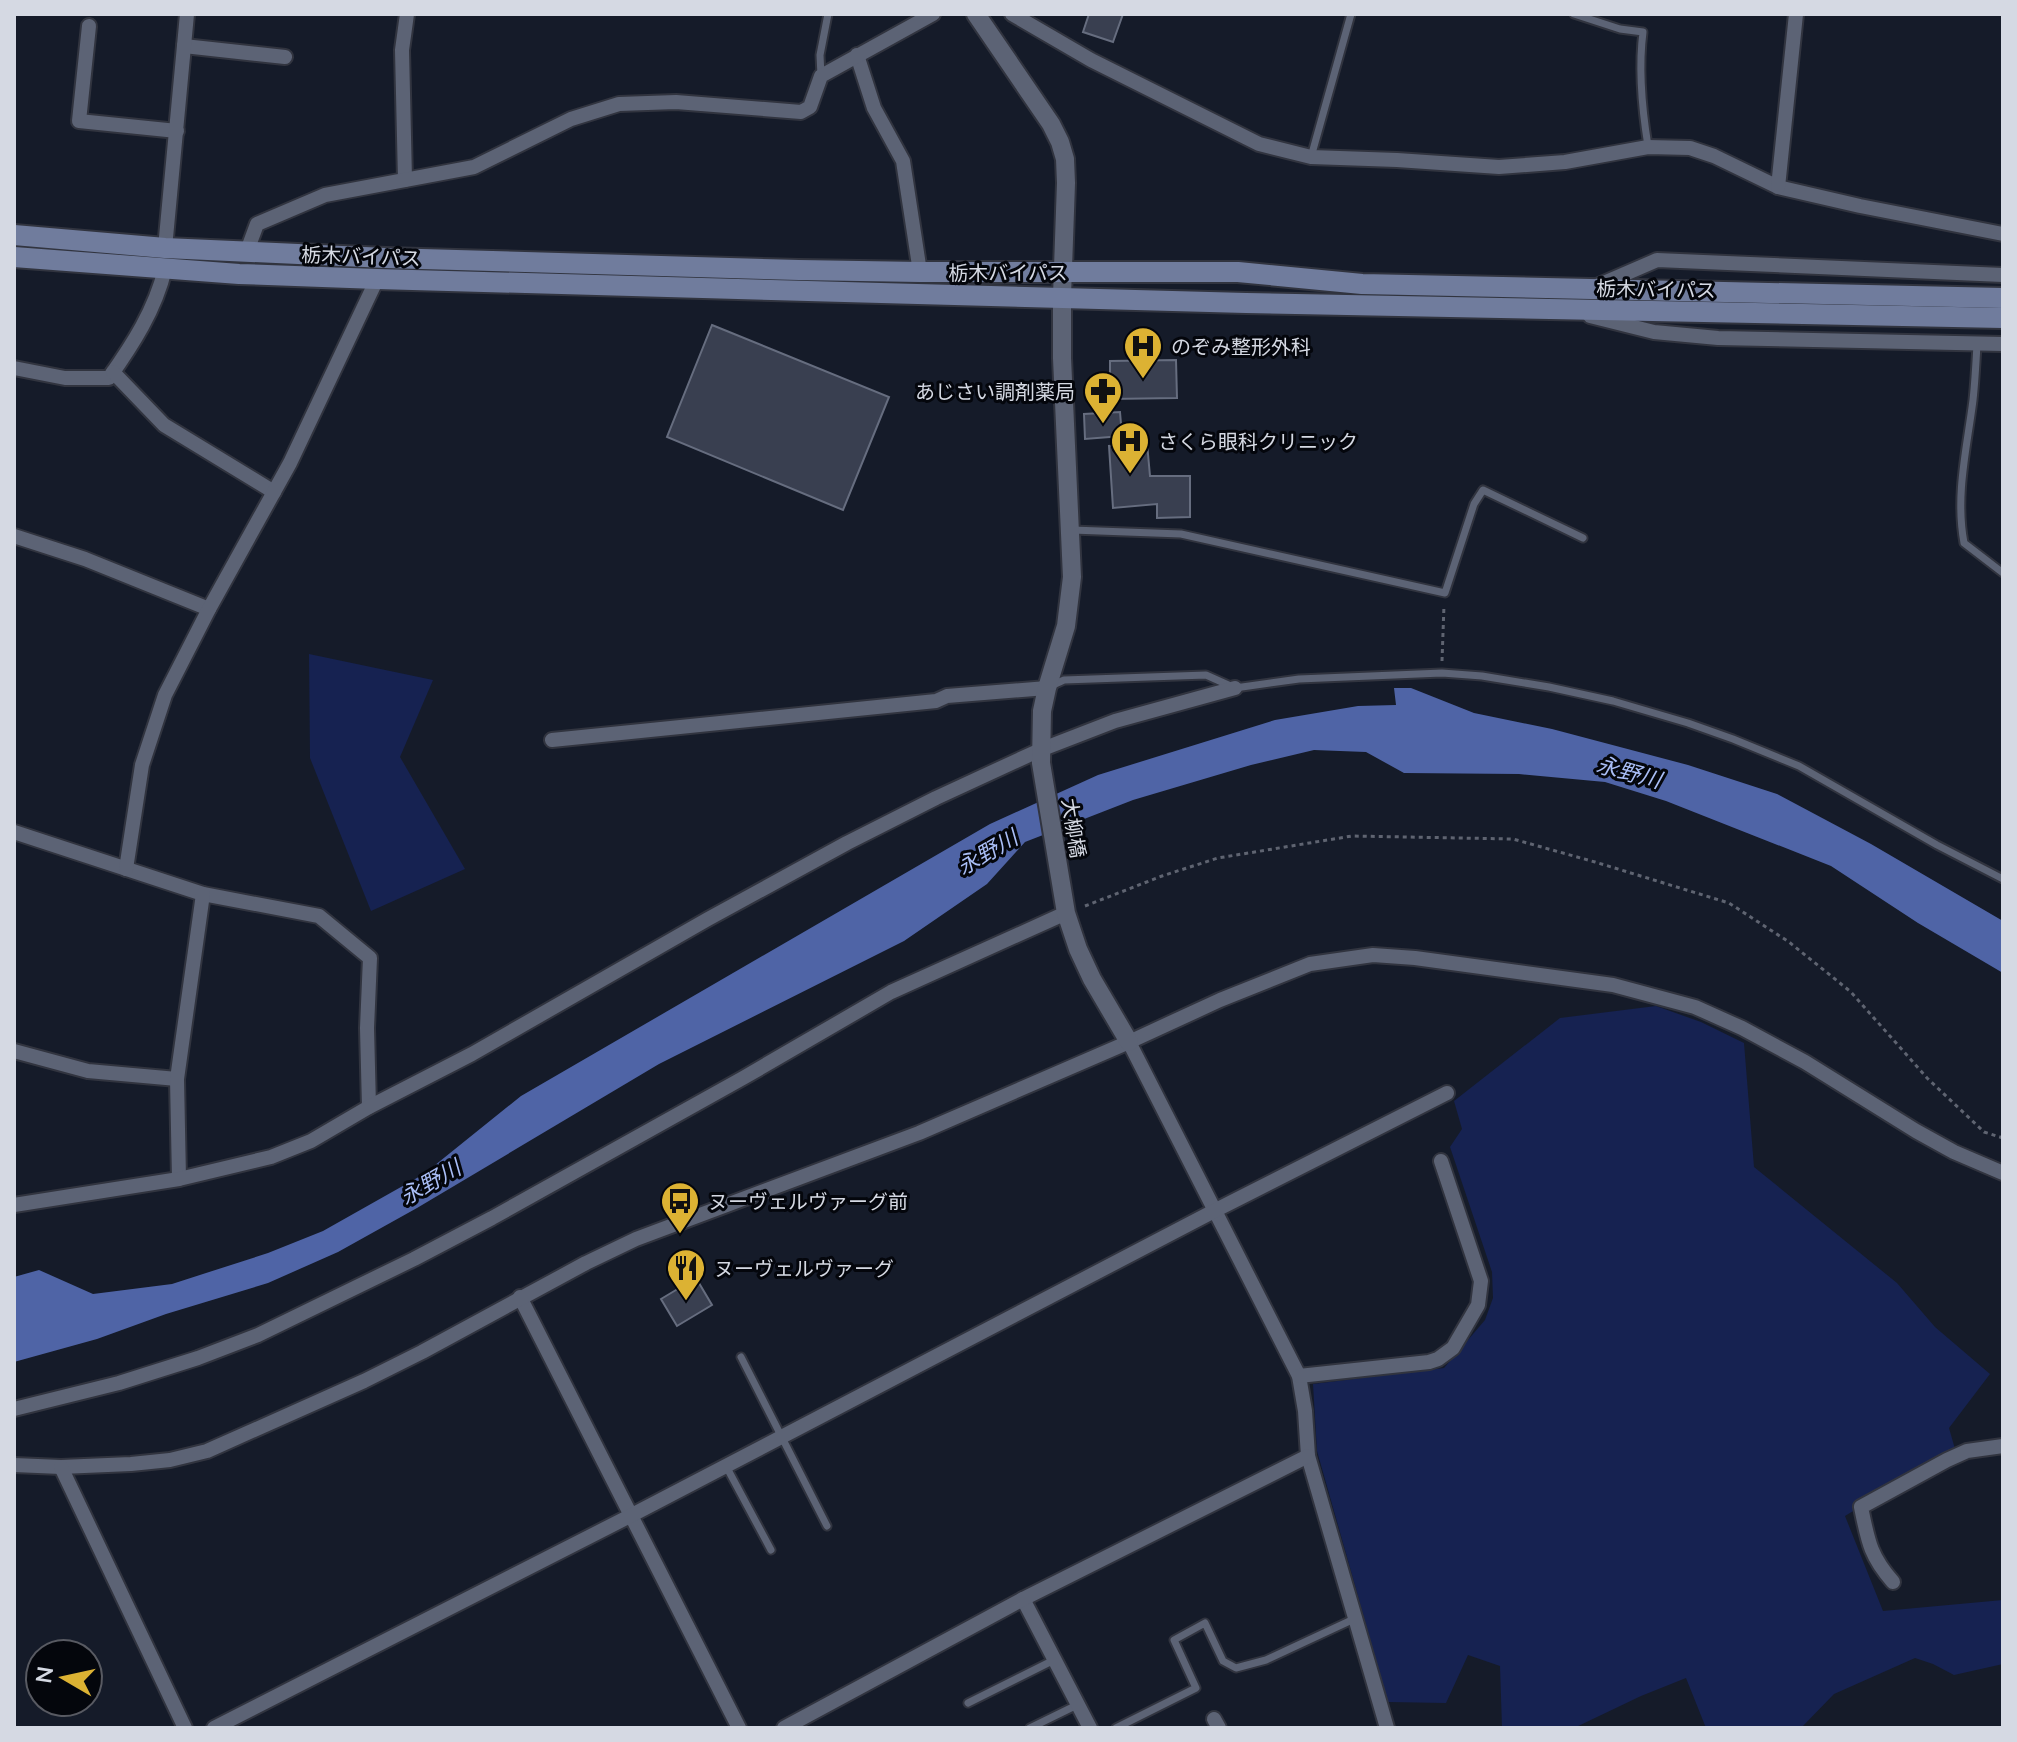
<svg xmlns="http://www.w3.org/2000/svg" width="2017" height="1742" viewBox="0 0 2017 1742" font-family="Mulish,'Noto Sans JP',sans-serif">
	<rect width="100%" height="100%" fill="#151b29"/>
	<g fill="#162251">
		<path d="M309,654l124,26 -33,77 65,112 -94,42 -61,-153z"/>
		<path d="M1656,1006l45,16 43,21 10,124 143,116 38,44 55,47 -41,54 6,21 -110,67 38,95 120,-11v64l-49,11 -21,-11 -18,-6 -81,36 -33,34h-95l-20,-50 -45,18 -67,32h-72l-2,-62 -32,-11 -22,48 -58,-1 -71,-251 -4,-67 131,-16 41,-48 8,-22 -1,-26 -42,-125 12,-18 -8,-28 106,-83z"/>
	</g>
	<path fill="#4f64a6" d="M1394,688h17l63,25 78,16 136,36 89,29 94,50 132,77v52l-85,-50 -87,-57 -165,-65 -61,-19 -86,-8 -115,-1 -38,-21 -52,-2 -63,15 -118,35 -108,42 -38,42 -83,57 -245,123 -242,144 -79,44 -70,31 -102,31 -69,25 -83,23v-85l25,-7 54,24 79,-10 96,-31 55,-22 101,-57 97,-78 469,-272 108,-49 177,-55 83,-14 38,-1z"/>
	<g fill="#393f50" stroke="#666d7f" stroke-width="2">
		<path d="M1089,14h34l-10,28 -30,-10z"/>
		<path d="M712,325l177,72 -46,113 -176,-73z"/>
		<path d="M1176,360l1,38 -67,1v-38z"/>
		<path d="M1120,412l2,24 -37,3 -1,-25z"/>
		<path d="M1147,443l3,33h40v41l-33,1v-14l-44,4 -4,-62z"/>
		<path d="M696,1278l16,27 -35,21 -16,-27z"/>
	</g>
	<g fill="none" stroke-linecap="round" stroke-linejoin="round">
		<defs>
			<g id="service">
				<path d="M1574,14l46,15 23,3c-5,38 -1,77 5,114"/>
				<path d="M821,76l-1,-21 8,-41"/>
				<path d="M1311,157l40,-143"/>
				<path d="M1977,344c-1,19 -2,38 -4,56 -6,48 -18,95 -9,143l39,30"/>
				<path d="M1072,530l109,4 264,59 29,-89 9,-14 100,48"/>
				<path d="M1053,685l11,-5 142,-5 29,13 64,-9 143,-6 40,3 67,11 64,14 75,22 45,16 66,27 138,79 66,34"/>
				<path d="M741,1357l86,169"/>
				<path d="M726,1466l45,84"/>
				<path d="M968,1703l86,-43"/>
				<path d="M1030,1728l47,-23"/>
				<path d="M1116,1728l80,-40 -22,-48 31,-17 18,38 13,7 30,-8 88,-41"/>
			</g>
			<g id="minor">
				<path d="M1012,14l79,46 168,84 52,13 86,3 102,7 66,-5 83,-15 42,1 24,8 64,31 82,19 143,28"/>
				<path d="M89,26l-10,95 98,10"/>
				<path d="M184,46l101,11"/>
				<path d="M857,55l17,53 29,53 17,111"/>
				<path d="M405,180l-3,-130 5,-36"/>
				<path d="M1778,187l18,-173"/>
				<path d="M165,248l22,-234"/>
				<path d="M247,251l10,-27 68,-29 149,-28 97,-48 48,-15 57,-2 125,10 9,-5 11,-31 112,-62"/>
				<path d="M1597,286l60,-26 346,15"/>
				<path d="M1590,316l64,16 64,6 285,6"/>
				<path d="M14,368l51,10h44c24,-34 46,-68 56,-109"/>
				<path d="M113,372l51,53 110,67"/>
				<path d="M14,536l71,23 124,50"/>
				<path d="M552,740l384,-39 11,-5 100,-8"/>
				<path d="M14,832l189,62 116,22 51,42 -3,70 2,79"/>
				<path d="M126,869l16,-104 23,-70 44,-86 81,-146 87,-184"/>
				<path d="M1129,1042l170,334 6,35 3,45 79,272"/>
				<path d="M14,1051l74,20 89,8"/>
				<path d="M179,1179l-2,-100 26,-185"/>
				<path d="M14,1205l165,-26 92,-22 40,-16 58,-34 103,-53 236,-135 139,-76 89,-45 104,-48 75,-29 120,-33"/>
				<path d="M520,1297l219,431"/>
				<path d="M1299,1376l130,-14 9,-3 15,-11 25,-43 3,-24 -40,-120"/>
				<path d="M14,1409l105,-26 79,-25 60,-23 156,-76 78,-41 251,-140 148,-86 175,-79"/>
				<path d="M14,1465l47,2 70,-3 39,-4 37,-9 157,-70 58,-29 164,-89 50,-24 283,-106 210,-91 91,-42 90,-36 63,-9 42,3 198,27 82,22 47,21 63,34 111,69 38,21 49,21"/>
				<path d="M61,1467l124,261"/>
				<path d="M1893,1582c-23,-26 -25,-41 -32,-75l86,-47 20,-9 36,-5"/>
				<path d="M1023,1599l67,129"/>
				<path d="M1214,1719l5,9"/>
				<path d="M214,1728l416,-212 586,-306 231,-117"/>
				<path d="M784,1728l239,-129 285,-143"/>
			</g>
			<path id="tertiary" d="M976,14l75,110 9,18 5,17 1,24 -4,113v62l10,219 -6,49 -19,62 -5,23 -1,52 25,150 12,36 14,30 37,63"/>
			<g id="secondary">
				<path d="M14,235l151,13 221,10 413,12 121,2h318l124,12 641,14"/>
				<path d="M14,257l225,17 138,5 869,24 757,15"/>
			</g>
		</defs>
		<use href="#service" stroke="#31343f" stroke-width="11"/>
		<use href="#minor" stroke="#31343f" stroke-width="18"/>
		<use href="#tertiary" stroke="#31343f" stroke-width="22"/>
		<use href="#secondary" stroke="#31343f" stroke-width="24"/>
		<g stroke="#5f6471" stroke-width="3" stroke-dasharray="4 4" stroke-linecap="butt">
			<path d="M1442,661l2,-56"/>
			<path d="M1085,906l77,-30 56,-18 134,-22 161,3 82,23 134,41 60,39 62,50 76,86 57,54 19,6"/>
		</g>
		<use href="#service" stroke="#5c6375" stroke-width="7"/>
		<use href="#minor" stroke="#5c6375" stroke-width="14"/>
		<use href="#tertiary" stroke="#5c6375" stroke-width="18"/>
		<use href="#secondary" stroke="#707c9d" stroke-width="20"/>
	</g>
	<defs>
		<symbol id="hospital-pin" viewBox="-11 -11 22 30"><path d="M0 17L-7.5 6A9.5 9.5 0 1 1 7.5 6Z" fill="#dcb233" stroke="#04060c"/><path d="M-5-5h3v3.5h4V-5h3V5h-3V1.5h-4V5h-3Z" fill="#111"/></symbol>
		<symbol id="pharmacy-pin" viewBox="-11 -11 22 30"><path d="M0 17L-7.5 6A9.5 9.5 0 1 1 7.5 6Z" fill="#dcb233" stroke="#04060c"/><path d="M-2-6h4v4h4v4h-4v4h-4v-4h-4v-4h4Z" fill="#111"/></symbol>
		<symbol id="bus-pin" viewBox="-11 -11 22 30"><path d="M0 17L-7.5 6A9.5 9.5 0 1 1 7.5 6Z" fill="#dcb233" stroke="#04060c"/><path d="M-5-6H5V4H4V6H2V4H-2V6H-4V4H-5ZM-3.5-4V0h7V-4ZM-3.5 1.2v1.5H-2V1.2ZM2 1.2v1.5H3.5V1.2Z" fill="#111"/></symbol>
		<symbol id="restaurant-pin" viewBox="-11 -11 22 30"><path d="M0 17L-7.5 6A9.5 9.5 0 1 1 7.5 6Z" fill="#dcb233" stroke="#04060c"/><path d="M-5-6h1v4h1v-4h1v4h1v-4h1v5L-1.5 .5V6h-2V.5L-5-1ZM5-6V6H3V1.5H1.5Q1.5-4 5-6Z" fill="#111"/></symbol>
	</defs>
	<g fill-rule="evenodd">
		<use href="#hospital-pin" x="1121" y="324" width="44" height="60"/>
		<use href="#pharmacy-pin" x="1081" y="369" width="44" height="60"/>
		<use href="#hospital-pin" x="1108" y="419" width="44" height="60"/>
		<use href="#bus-pin" x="658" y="1179" width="44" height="60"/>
		<use href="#restaurant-pin" x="664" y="1246" width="44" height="60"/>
	</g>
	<g text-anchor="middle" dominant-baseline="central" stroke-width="6" stroke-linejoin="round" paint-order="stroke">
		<g font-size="20" fill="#d5d9e3" stroke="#04060c">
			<text transform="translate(361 256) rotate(2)">栃木バイパス</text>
			<text x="1008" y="272">栃木バイパス</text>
			<text transform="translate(1656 289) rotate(1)">栃木バイパス</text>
			<text transform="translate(1074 828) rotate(81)">大柳橋</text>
		</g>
		<g font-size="20" fill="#d5d9e3" stroke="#04060c" text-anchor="start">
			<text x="1171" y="346">のぞみ整形外科</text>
			<text x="1075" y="391" text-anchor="end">あじさい調剤薬局</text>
			<text x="1158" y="441">さくら眼科クリニック</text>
			<text x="708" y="1201">ヌーヴェルヴァーグ前</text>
			<text x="714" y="1268">ヌーヴェルヴァーグ</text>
		</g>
		<g font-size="22" font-style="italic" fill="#a9bdf5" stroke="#04060c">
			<text transform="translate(1629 772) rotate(15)">永野川</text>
			<text transform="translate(987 852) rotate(-30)">永野川</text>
			<text transform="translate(430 1182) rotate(-30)">永野川</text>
		</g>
	</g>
	<rect width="2017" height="1742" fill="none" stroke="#d5d9e3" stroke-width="32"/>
	<g transform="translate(64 1678) rotate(279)"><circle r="38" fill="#04060c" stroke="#585a62" stroke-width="2"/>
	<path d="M0-6L14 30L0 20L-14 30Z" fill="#dcb233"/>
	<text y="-12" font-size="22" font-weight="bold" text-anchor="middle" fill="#d5d9e3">N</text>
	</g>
</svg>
